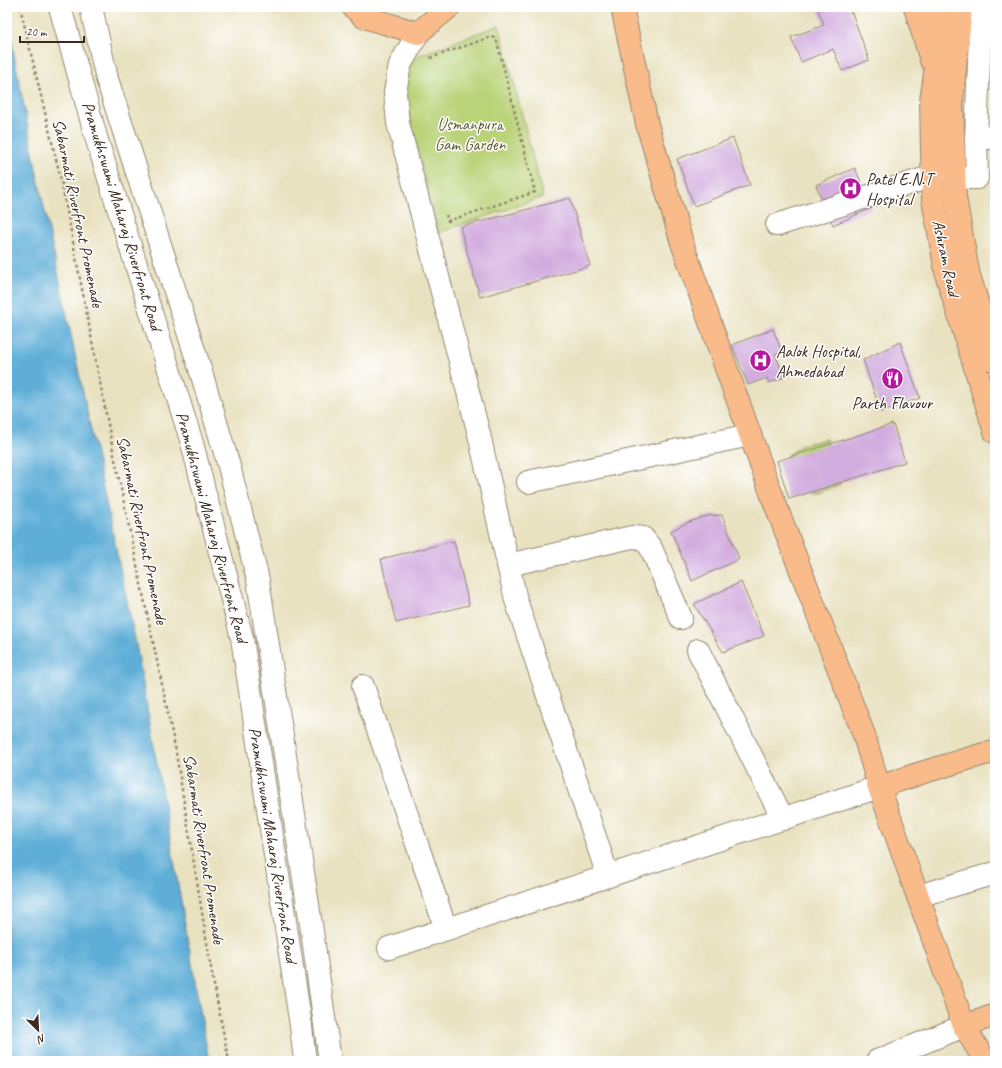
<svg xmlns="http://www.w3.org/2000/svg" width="1002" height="1068" viewBox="0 0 1002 1068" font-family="Caveat,sans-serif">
	<rect width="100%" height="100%" fill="#fff"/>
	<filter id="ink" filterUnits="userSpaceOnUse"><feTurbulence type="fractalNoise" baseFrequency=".025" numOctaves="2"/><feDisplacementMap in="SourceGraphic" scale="8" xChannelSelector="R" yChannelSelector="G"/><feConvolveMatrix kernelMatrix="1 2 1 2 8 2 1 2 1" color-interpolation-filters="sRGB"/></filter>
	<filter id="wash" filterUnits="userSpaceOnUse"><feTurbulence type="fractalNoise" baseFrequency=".012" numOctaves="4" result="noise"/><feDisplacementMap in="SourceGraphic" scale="16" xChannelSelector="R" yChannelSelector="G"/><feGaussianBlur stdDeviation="0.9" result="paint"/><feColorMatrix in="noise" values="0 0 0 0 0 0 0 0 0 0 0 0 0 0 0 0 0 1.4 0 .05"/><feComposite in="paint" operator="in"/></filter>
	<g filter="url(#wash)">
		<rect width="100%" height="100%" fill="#e9e2c1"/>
		<g fill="#bad378" stroke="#7a7e4b">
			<path d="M499,25l44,172 -105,36 -36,-144 10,-31z"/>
			<path d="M826,439l14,45 -22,9 -16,-2 -14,-36 13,-10z"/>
		</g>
		<path fill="#5eaed8" stroke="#4c6c7b" d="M7,18l29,151 100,475 73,417h-202z"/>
		<g id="blocks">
			<g fill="#d1acde">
				<path d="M817,7h31l3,7 1,-1 17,47 -27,11 -9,-22 -32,13 -10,-25 33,-12z"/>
				<path d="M733,138l17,47 -56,21 -17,-47z"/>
				<path d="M855,168l17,40 -39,17 -17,-40z"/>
				<path d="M570,198l20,68 -110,31 -20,-70z"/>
				<path d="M773,329l9,23 -7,2 10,23 -16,6 -2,-5 -19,7 -16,-40z"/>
				<path d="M900,342l20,56 -39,14 -18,-52z"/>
				<path d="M893,424l12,38 -116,37 -12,-38z"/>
				<path d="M722,515l17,44 -47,22 -21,-50 15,-8 21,-7z"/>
				<path d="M454,541l15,64 -73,18 -15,-64z"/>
				<path d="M741,582l23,54 -41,16 -29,-48z"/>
			</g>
		</g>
	</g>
	<g filter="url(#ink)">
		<use href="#blocks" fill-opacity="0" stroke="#928670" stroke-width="1"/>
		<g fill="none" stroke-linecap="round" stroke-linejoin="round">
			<defs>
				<g id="minor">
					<path d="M60,7l36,130 96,306 50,195 59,388 4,35"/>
					<path d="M91,7l16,72 94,293 28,94 29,114 54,351 18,130"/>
					<path d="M418,33l-18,32 -5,27 3,31 81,311 37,166 92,276"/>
					<path d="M976,138l5,-128"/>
					<path d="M954,178h23l-1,-40h19"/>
					<path d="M777,225l156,-49"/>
					<path d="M528,482l222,-47"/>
					<path d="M508,565l124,-28 11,1 8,10 30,70"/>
					<path d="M698,650l85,169"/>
					<path d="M363,686l83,243"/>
					<path d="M918,896l77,-23"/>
					<path d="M389,948l490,-161"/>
					<path d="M877,1061l87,-35"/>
				</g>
				<g id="major">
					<path d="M353,7l11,10 54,16 31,-26"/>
					<path d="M622,7l25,117 35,119 43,122 49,136 90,234 15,52 85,239 21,35"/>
					<path d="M915,7l16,53"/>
					<path d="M939,7l-4,67 -4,26 2,99 14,78 48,155"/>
					<path d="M961,7l-9,93 3,97 13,75 27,89"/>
					<path d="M879,787l42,-14 63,-19 11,-2"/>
					<path d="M964,1026l31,-11"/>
				</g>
			</defs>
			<use href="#minor" stroke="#928670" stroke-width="24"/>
			<use href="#major" stroke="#928670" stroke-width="24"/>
			<g stroke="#928670" stroke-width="2.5" stroke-dasharray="3 3" stroke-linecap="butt">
				<path d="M20,7l41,173 53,275 61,292 38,233 16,81"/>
				<path d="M430,58l61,-21 5,1 39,154 -87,29 -2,-6"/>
			</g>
			<use href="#minor" stroke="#fff" stroke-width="22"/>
			<use href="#major" stroke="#fabb8b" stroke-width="22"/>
		</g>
	</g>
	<defs>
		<symbol id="hospital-disc" viewBox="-11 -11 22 22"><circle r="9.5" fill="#b5179e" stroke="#fff"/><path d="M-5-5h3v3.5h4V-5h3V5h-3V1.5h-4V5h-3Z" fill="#fff"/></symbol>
		<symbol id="restaurant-disc" viewBox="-11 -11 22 22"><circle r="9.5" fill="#b5179e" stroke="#fff"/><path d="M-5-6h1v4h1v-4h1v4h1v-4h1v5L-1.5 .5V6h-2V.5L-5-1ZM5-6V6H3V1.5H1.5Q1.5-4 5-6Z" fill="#fff"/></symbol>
	</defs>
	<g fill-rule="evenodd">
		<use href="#hospital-disc" x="838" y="176" width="25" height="25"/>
		<use href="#hospital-disc" x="748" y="348" width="25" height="25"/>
		<use href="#restaurant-disc" x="880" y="366" width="25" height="25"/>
	</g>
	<g text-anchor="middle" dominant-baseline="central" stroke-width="3" stroke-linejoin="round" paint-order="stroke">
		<g font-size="17" fill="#615d39" stroke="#fff">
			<text x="470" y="124">Usmanpura<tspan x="470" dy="20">Gam Garden</tspan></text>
		</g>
		<g font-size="17" fill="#3b2a1e" stroke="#fff" text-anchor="start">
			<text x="866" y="179">Patel E.N.T<tspan x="866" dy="20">Hospital</tspan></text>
			<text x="776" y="351">Aalok Hospital,<tspan x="776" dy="20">Ahmedabad</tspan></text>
			<text x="892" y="403" text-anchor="middle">Parth Flavour</text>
		</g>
		<g font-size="17" fill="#3b2a1e" stroke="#fff">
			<text transform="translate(78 213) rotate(78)">Sabarmati Riverfront Promenade</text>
			<text transform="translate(122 216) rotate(73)">Pramukhswami Maharaj Riverfront Road</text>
			<text transform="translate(946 258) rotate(78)">Ashram Road</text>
			<text transform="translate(212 527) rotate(75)">Pramukhswami Maharaj Riverfront Road</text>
			<text transform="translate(142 530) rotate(78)">Sabarmati Riverfront Promenade</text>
			<text transform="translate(273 845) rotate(81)">Pramukhswami Maharaj Riverfront Road</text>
			<text transform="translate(204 849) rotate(81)">Sabarmati Riverfront Promenade</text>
		</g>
	</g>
	<rect width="1002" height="1068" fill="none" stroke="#fff" stroke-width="24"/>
	<g transform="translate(38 1030) rotate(156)" stroke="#ffffff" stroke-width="3" paint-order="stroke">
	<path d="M0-3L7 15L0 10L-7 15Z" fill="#3b2a1e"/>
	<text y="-6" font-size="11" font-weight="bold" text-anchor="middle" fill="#3b2a1e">N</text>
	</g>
	<path d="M20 36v6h64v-6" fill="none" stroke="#3b2a1e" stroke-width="2"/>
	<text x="26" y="36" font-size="12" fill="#3b2a1e" stroke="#ffffff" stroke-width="3" paint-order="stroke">20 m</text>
</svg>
